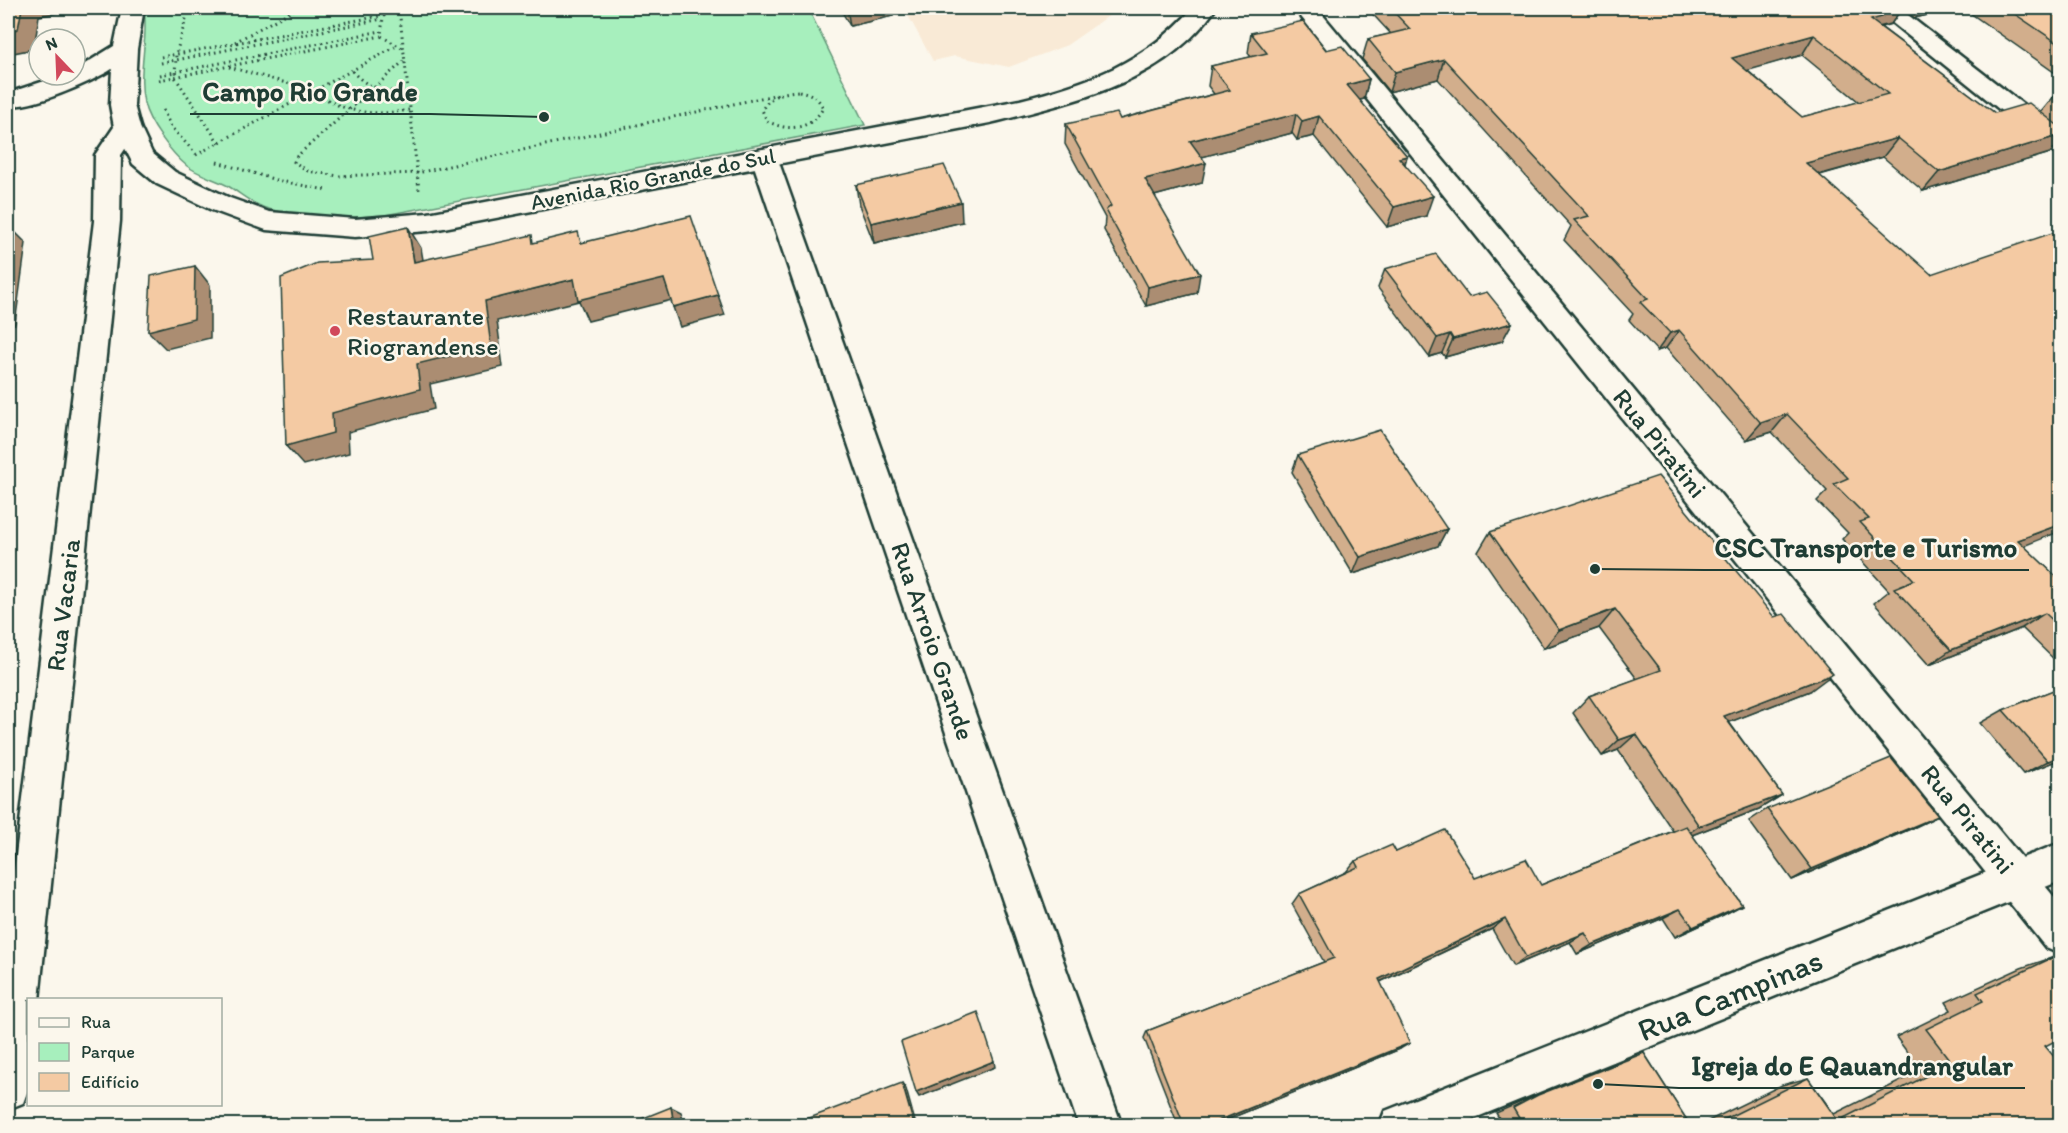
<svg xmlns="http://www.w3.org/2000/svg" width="2068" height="1133" viewBox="0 0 2068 1133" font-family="Itim,sans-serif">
	<rect width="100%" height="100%" fill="#fbf7ec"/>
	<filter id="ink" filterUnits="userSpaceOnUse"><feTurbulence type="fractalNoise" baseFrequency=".0167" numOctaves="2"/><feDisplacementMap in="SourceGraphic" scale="12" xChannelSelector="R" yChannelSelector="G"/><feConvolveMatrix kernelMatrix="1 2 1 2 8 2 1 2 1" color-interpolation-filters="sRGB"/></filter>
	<g filter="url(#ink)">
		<path fill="#f9ead6" d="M904,8h216l-53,37 -58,22 -54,-11 -22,5z"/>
		<path fill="#a7efbd" stroke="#639678" stroke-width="1.5" d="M144,8h664l57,117 -480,90c-38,4 -76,4 -113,-5 -18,-4 -29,-15 -44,-24 -13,-7 -29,-11 -41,-20 -15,-12 -39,-44 -43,-63 -7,-31 5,-64 0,-95z"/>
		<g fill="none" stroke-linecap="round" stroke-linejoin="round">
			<defs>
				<g id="minor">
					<path d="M1874,8h25l161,125v20l-9,-2z"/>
					<path d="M127,119l9,2 4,6 -19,28 -1,66 -81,779h-11v90l-5,13 -15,6v-189l86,-699 1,-66 23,-34z"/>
					<path d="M764,149l9,2 4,6 345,969h-43l-328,-969 4,-6z"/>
					<path d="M2060,843v38l-605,245h-76l6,-15z"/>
				</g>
				<g id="tertiary">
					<path d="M122,8h22l-7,41 -3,56 6,22 12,26 23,19 55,26 39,14 86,7 73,-6 592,-113c68,-17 126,-38 173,-92h23c-51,75 -143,94 -226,115l-562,108 -73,6 -89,-7 -54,-20 -55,-26 -24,-20 -19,-37 -4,-22 2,-36c-20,13 -83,41 -104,36v-12l55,-18h12v-5l39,-24z"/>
					<path d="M1294,8h23l743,896v50l-14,-6z"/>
				</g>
			</defs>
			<use href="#minor" stroke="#1f3d34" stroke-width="5"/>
			<use href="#tertiary" stroke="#1f3d34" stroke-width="5"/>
			<g stroke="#1f3d34" stroke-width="3" stroke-dasharray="1.5 4" stroke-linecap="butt">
				<path d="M189,8l-13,46 -1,23 44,66"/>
				<path d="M393,8l-10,9 -2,19 21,12"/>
				<path d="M399,8l20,182"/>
				<path d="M235,42l62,-34"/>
				<path d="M161,57l224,-42"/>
				<path d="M404,61l-107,95 -3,6 14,9 30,5 79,-3 362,-79"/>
				<path d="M161,63l221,-44"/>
				<path d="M229,67l86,24c28,23 60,25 94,19"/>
				<path d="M352,71c15,17 32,21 54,21"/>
				<path d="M160,75l221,-44"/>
				<path d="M159,80l222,-44"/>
				<path d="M799,91c11,2 19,6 24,17 -12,22 -35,24 -56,13l-5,-11c8,-15 21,-18 37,-19z"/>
				<path d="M163,110l8,17 25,27"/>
				<path d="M196,155l199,-108"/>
				<path d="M217,162l59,18 50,10"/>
			</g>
			<use href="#minor" fill="#fbf7ec" fill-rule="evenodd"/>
			<use href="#tertiary" fill="#fbf7ec" fill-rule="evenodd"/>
		</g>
		<g fill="#d2ae8c" stroke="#1f3d34" stroke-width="1.5" fill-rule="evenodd">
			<path d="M840,8h59l1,5 -7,1v2l-43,10z"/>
			<path d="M1367,8h589l-41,10 -13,-10 -11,16 -10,3 114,86 46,-1 15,-18 5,-1v48l-11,12 -127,38 -40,-34 -63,18 204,371 37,35v85l-39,-38 -93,37 -55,-62 15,-12 -47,-52 6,-6 -31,-32 10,-10 -55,-59 -26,8 -80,-92 -9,3 -28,-31 4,-6 -69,-74 7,-14 -133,-147 -49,13 -27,-33 6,-20 23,-5zM1802,55l57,47 -57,15 -55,-47z"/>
			<path d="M1963,8h98v69z"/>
			<path d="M1251,33l75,17 43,29 -5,20 -5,1 48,56 -2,8 21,52 -39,11 -73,-91 -17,4 -5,-7 -91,24 1,26 -48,13 43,97 -51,13 -42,-76 1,-12 -40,-74 1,-20 54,-5 94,-25 -6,-8 3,-20 40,-9 -3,-4z"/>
			<path d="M856,185l106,37 -88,21 -15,-38z"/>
			<path d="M1385,269l84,28 43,26 -10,18 -57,16 -3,-4 -13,4 -51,-69z"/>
			<path d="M1298,455l149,74 -9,17 -85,28 -61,-102z"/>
			<path d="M1490,532l320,159 -81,31 53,73 -23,14 -67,26 50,70 -19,10 -48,22 -12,-19 -86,36 -7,-12 -57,24 -21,-37 -112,53 20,67 -186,76h-36l-34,-87 3,-7 177,-69 -32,-58 7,-10 47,-22 9,-11 41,-9 79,26 66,7 132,-54 -55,-81 -16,6 -29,-43 16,-17 48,-17 -38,-51 -55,20 -66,-96z"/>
			<path d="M2061,687v72l-38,15 -43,-51 23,-13z"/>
			<path d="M1767,809l171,7 -23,11 -123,53 -43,-59z"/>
			<path d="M2054,957l-9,89 16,79h-361l82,-40 26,-7 26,36 87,-43 -25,-34 55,-27 -5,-8 75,-34z"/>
			<path d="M1644,1053l46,72h-187l-7,-12 25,-11z"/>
		</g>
		<g fill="#ab8d72" stroke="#1f3d34" stroke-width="1.5">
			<path d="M22,8h68l-51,8 -5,33 -26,5v-23z"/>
			<path d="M847,8h52l1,5 -7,1v2l-43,10z"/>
			<path d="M1892,8h10l-11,16 -17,4 -16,12 17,-28z"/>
			<path d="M1923,8h33l-41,10z"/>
			<path d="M1814,35l-12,20 -81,23 11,-20z"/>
			<path d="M1444,59l-6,20 -49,13 6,-20z"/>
			<path d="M1369,79l-5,20 -23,5 6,-19z"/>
			<path d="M1296,114l-4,19 -105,28 3,-20z"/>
			<path d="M1319,116l-5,20 -17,4 5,-19z"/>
			<path d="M2061,135v6l-11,12 -127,38 16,-19z"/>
			<path d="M1898,138l-15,19 -90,25 13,-19z"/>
			<path d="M1407,156l-6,20 -2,-18z"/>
			<path d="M1206,163l-4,20 -59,16 2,-20z"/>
			<path d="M1433,196l-7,20 -39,11 7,-20z"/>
			<path d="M961,202l1,20 -88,21 -3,-20z"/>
			<path d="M8,225l18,18 -11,81 -7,2z"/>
			<path d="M408,227l13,21 6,35 -13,-21z"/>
			<path d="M195,266l15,19v53l-44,11 -18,-18z"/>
			<path d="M1200,274l-3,19 -51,13 2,-19z"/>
			<path d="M574,279h90l8,21 -84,21 -9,-20 -82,20 6,46 -73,17 4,25 -86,23 1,21 -46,12 -17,-19 46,-33 85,-49 68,-63z"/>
			<path d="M718,295l7,20 -45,12 -7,-20z"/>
			<path d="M1512,323l-10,18 -57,16 8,-18z"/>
			<path d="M1679,330l-13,18 -9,3 13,-18z"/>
			<path d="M1450,334l-8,19 -13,4 8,-19z"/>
			<path d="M1787,414l-15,18 -26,8 15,-17z"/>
			<path d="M2061,524v7l-65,26 22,-17z"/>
			<path d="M1447,529l-9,17 -85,28 7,-17z"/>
			<path d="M1615,609l-16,19 -55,20 15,-18z"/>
			<path d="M2045,613l-23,15 -93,37 22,-15z"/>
			<path d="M1833,674l-23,17 -106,41 20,-16z"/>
			<path d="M1636,734l-18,16 -16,6 17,-16z"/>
			<path d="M2061,756v3l-38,15 25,-13z"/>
			<path d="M1782,795l-23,14 -80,31 20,-14z"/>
			<path d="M1938,816l-23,11 -123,53 20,-11z"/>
			<path d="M1742,905l-19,10 -48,22 18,-10z"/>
			<path d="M1680,909l-17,9 -86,36 15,-9z"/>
			<path d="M1505,919l-13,10 -123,58 10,-8z"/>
			<path d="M1585,933l-15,9 -57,24 13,-9z"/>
			<path d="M1410,1043l-10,6 -186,76h-6z"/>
			<path d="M994,1061l1,6 -76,30 -3,-5z"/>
			<path d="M902,1083l4,6 10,36h-2z"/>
			<path d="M671,1107l10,5 3,13h-10z"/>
		</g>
		<g fill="#f4caa3" stroke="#1f3d34" stroke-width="1.5" fill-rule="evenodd">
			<path d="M8,8h14l-4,21 -10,2z"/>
			<path d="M1390,8h502l-17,4 7,5 -11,3 124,93 34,-10 32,25v7l-122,37 -41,-34 -92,25 125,111 130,-44v113l-3,1 3,2v178l-43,16 43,41v47l-16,-15 -94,37 -57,-62 20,-8 -54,-58 9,-3 -35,-35 14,-6 -61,-64 -26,9 -82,-93 -9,3 -30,-31 8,-3 -74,-79 15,-4 -145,-157 -49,13 -27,-33 42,-10zM1814,35l74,59 -86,23 -70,-59z"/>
			<path d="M2006,8h55v37z"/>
			<path d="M1303,21l23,29 16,-4 27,33 -22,6 60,71 -8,2 34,38 -39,11 -75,-91 -17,5 -6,-7 -106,27 16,22 -61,16 55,95 -52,13 -42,-77 5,-4 -45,-82 51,-11 3,6 110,-29 -19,-24 56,-13 -16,-20z"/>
			<path d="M944,165l17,37 -90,21 -15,-38z"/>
			<path d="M691,216l27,79 -45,12 -9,-28 -86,21 -4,-21 -89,22 6,45 -74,18 3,25 -88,24 1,20 -47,13 -5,-168 36,-15 56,-3 -4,-24 39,-9 6,35 118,-27 1,8 45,-11 3,11z"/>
			<path d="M1436,254l33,43 18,-5 25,31 -59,16 -3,-5 -13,4 -52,-69z"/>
			<path d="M195,266l-1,53 -46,12 3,-55z"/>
			<path d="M1380,430l67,99 -87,28 -62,-102z"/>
			<path d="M1658,476l116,141 10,-3 49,60 -109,42 58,79 -83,31 -63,-92 -17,6 -30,-44 72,-26 -46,-61 -56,21 -69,-98z"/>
			<path d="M2061,687v69l-13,5 -45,-51z"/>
			<path d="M1891,758l47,58 -126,53 -45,-60z"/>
			<path d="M1686,826l56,79 -49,22 -13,-18 -88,36 -7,-12 -59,24 -21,-38 -126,60 31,64 -202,82h-24l-37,-94 187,-73 -35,-64 59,-27 -3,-6 37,-16 4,7 49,-22 30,48 51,-19 15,26z"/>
			<path d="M2054,957l7,8v73l-16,8 16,19v60h-348l95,-47 30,43 114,-58 -26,-34 57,-28 -6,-8z"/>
			<path d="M978,1012l16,49 -78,31 -15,-50z"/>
			<path d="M1644,1053l46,72h-167l-10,-17 25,-13z"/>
			<path d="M902,1083l12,42h-123z"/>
			<path d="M671,1107l3,18h-48z"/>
		</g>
	</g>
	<circle fill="#d1495b" stroke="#fbf7ec" stroke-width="2" cx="335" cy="331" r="6"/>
	<g text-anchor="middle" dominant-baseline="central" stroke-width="5" stroke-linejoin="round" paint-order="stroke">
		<g font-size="22" fill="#1f3d34" stroke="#fbf7ec">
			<text transform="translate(653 179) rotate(-11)">Avenida Rio Grande do Sul</text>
		</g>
		<g font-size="26" fill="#1f3d34" stroke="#fbf7ec" text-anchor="start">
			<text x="347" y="316">Restaurante<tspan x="347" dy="30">Riograndense</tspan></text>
		</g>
		<g font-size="26" fill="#1f3d34" stroke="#fbf7ec">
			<text transform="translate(1660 443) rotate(51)">Rua Piratini</text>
			<text transform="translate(63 605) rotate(-83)">Rua Vacaria</text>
			<text transform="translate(933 641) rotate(71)">Rua Arroio Grande</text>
			<text transform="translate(1968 819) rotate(51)">Rua Piratini</text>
		</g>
		<g font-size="32" fill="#1f3d34" stroke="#fbf7ec">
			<text transform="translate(1730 995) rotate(-22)">Rua Campinas</text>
		</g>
	</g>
	<path fill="none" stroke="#1f3d34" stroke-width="2" d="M544 117L430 114H190M1595 569L1704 570H2029M1598 1084L1679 1088H2025"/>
	<g fill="#1f3d34" stroke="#fbf7ec" stroke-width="2">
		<circle cx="544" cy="117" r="6"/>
		<circle cx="1595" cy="569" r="6"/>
		<circle cx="1598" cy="1084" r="6"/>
	</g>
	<g font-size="27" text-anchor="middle" font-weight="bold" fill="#1f3d34" stroke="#fbf7ec" stroke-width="5" stroke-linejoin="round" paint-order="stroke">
		<text x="310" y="101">Campo Rio Grande</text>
		<text x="1866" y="557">CSC Transporte e Turismo</text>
		<text x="1852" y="1075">Igreja do E Qauandrangular</text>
	</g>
	<rect width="2068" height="1133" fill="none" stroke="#fbf7ec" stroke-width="30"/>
	<rect x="15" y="15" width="2038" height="1103" fill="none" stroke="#1f3d34" stroke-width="2" filter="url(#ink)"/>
	<rect x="27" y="998" width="195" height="108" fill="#fbf7ec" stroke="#a3ada2" stroke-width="1.5"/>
	<rect x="39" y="1018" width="30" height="9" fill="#fbf7ec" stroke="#a3ada2" stroke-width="1.5"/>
	<text x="81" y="1028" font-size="18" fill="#1f3d34">Rua</text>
	<rect x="39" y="1043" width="30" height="18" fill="#a7efbd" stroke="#a3ada2" stroke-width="1.5"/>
	<text x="81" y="1058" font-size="18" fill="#1f3d34">Parque</text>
	<rect x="39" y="1073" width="30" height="18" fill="#f4caa3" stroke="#a3ada2" stroke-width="1.5"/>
	<text x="81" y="1088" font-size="18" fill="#1f3d34">Edifício</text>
	<g transform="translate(57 57) rotate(337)"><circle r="28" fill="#fbf7ec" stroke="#a3ada2" stroke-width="1.5"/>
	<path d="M0-4.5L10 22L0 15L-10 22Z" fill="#d1495b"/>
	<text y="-9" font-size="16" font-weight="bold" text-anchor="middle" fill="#1f3d34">N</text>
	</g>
</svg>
